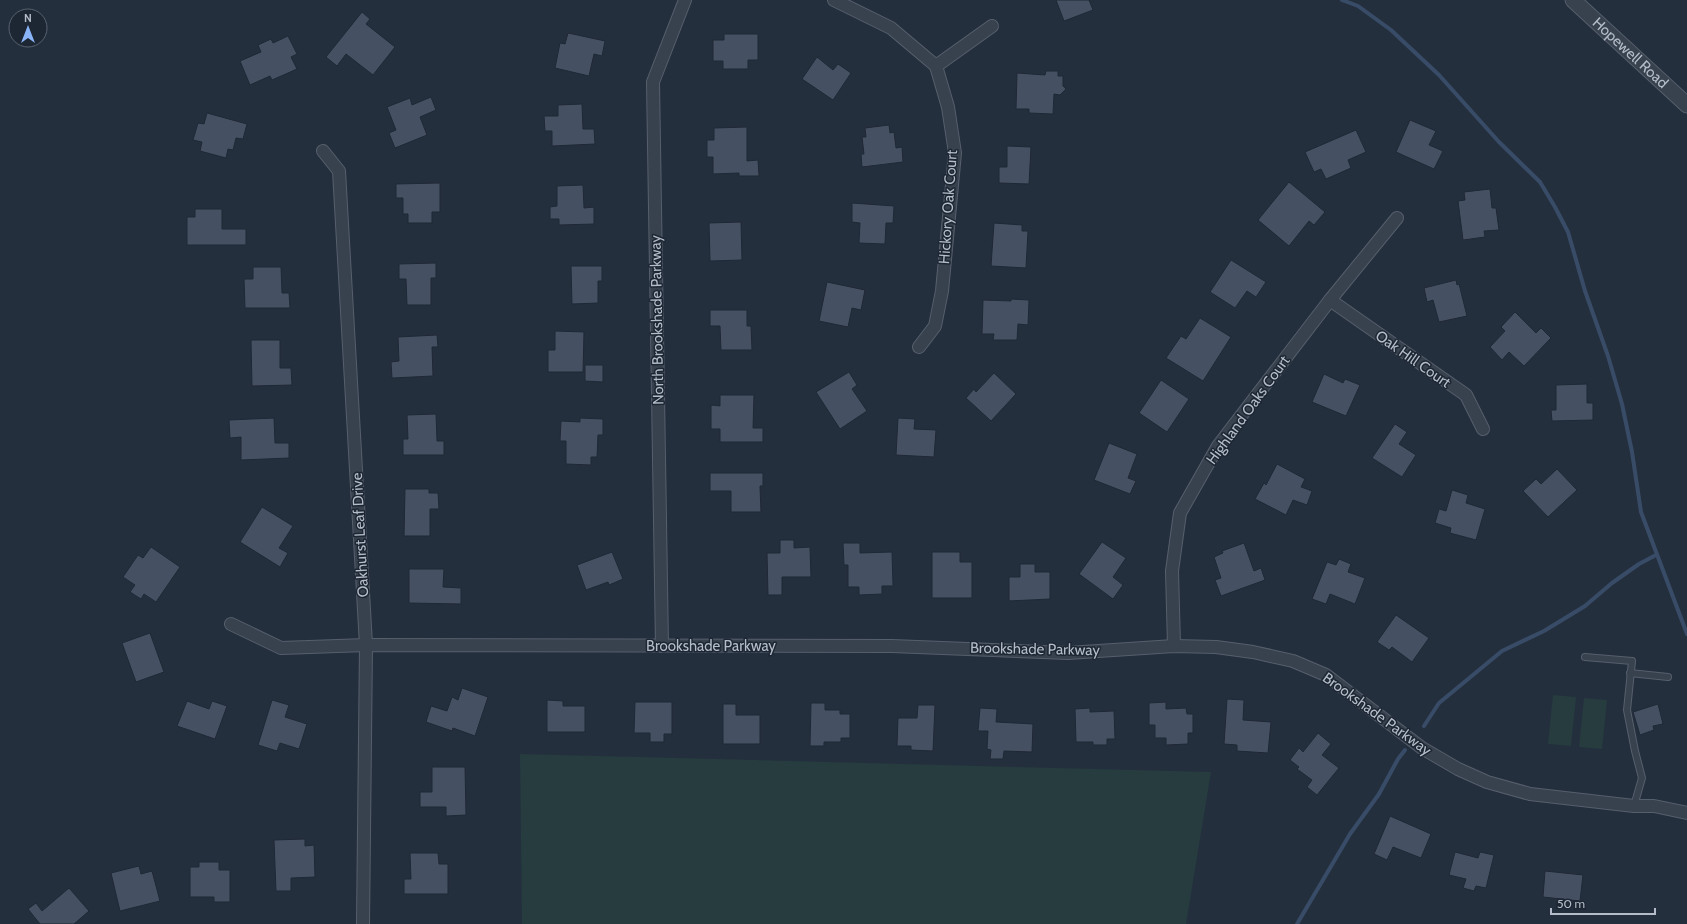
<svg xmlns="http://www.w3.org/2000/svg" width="1687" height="924" viewBox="0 0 1687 924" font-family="Cabin,sans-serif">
	<rect width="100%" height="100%" fill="#242f3e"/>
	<g fill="#263c3f">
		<path d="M1553,695l23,2 -5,49 -23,-2z"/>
		<path d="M1584,698l23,2 -5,49 -23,-2z"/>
		<path d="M520,754h1l690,18 -25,152h-664z"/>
	</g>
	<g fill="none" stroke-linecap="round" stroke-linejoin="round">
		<g stroke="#394c67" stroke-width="4">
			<path d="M1342,0l16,6 33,24 48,45 60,67 41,40 15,25 13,25 17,59 23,65 14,48 10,48 9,60 46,122"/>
			<path d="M1424,726l15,-23 63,-52 42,-20 41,-25 27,-23 27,-19 17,-9"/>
			<path d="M1297,924l53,-90 29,-40 19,-35 7,-9"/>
		</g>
	</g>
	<g fill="#455162" stroke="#1f2835">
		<path d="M1056,0h33l4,10 -29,11z"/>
		<path d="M362,12l8,7 -4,5 29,23 -22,28 -27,-21 -9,12 -11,-9z"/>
		<path d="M568,33l37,8 -3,15 -8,-2 -5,22 -34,-8 5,-25 5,1z"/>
		<path d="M724,34h34v26h-10v9h-25v-8h-10v-21h11z"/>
		<path d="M288,36l9,18 -6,3 6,12 -25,11 -2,-4 -20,9 -10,-24 21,-9 -3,-7 13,-6 2,4z"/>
		<path d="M817,57l16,13 5,-6 13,9 -18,27 -31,-21z"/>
		<path d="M1046,71h12v5h5v10l3,3 -6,6 -6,-1 -1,20 -24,-1v-4h-13l1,-36 28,2z"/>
		<path d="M431,97l5,13 -16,7 7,18 -32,13 -6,-15 7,-3 -9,-23 23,-9 2,7z"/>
		<path d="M582,104l1,25h11l1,15 -43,2v-15h-7l-1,-15h14v-11z"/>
		<path d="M207,113l40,11 -4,15 -7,-1 -3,12 -5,-1 -2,9 -26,-7 2,-9 -9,-2 5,-17 6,1z"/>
		<path d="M1410,120l26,11 -7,14 14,6 -9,18 -38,-17z"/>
		<path d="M889,125l1,8 4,-1 2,16 6,-1 1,15 -41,5 -1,-13h3l-2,-17h4l-1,-9z"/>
		<path d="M747,127v34l11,-1 1,16h-20v-3l-26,1v-17h-6v-17h7v-12z"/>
		<path d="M1356,130l10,22 -18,8 3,8 -25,11 -5,-10 -7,3 -9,-20z"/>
		<path d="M1007,146l24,1 -2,37 -30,-1v-16h8z"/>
		<path d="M1289,182l36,30 -11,13 -5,-4 -20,25 -31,-26z"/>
		<path d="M440,183v29h-8v11h-24v-9h-5v-16h-7v-14z"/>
		<path d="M583,185l1,23 10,-1v17l-35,1v-6h-9v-12l7,-1v-20z"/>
		<path d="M1490,189l2,19h4l3,22 -15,1 1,6 -22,3 -5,-39 7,-1 -1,-8z"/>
		<path d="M852,203l42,3 -1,17h-7l-1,21 -26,-1 1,-20 -8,-1z"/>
		<path d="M195,209h27v20h24v16h-59v-28h8z"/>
		<path d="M741,222l1,38 -32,1 -1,-38z"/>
		<path d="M994,223l28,2v6h6l-2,37 -35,-2z"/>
		<path d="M1231,260l35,22 -10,15 -9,-6 -12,17 -25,-16z"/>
		<path d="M436,263v15h-5v27h-24l-1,-26h-7v-15z"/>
		<path d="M571,266h31v15h-4v22l-26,1z"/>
		<path d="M253,267h28l1,26h7l1,15h-45l-1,-29h9z"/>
		<path d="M1456,280l1,5 2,-1 8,32 -28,6 -6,-22 -6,2 -3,-14z"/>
		<path d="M827,282l38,8 -4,20 -9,-2 -4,19 -29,-6z"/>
		<path d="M1011,299l18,1 -1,25 -10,-1 -1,16h-24l1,-6h-12l1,-34 28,1z"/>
		<path d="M710,310h37v16h4l1,24h-31l-1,-24h-10z"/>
		<path d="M1515,312l21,21 5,-5 10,10 -27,28 -15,-14 -7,8 -12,-13 15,-16 -4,-4z"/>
		<path d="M1200,318l31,19 -28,44 -37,-23 15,-22 5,3z"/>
		<path d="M555,331l29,1 -1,40h-35v-22h7z"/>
		<path d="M437,335l1,12h-6l1,29 -41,2 -1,-16 8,-1 -1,-24z"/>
		<path d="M251,340h29v28h11l1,17 -40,1z"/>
		<path d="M585,365h18v17l-18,-1z"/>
		<path d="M849,372l8,13 -5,4 15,22 -27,18 -24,-37z"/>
		<path d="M994,373l22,21 -25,27 -25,-23 8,-9 2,3z"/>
		<path d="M1324,374l19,9 2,-4 15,6 -14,31 -34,-14z"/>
		<path d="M1161,380l28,19 -22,33 -28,-19z"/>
		<path d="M1587,384v19h6v17l-41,1 -1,-11h5v-25z"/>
		<path d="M720,395h34l-1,33h10v14h-43v-13h-9v-24l9,1z"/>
		<path d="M436,414l1,27h7v14h-41v-16h5l-1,-24z"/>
		<path d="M274,418l1,25h14v15l-48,2v-23l-11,1 -1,-18z"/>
		<path d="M580,418l23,1v16h-5l-1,22h-6v8l-25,-1v-23h-6l1,-20 19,1z"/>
		<path d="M898,418l17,1 -1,10 22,1 -2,27 -38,-2z"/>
		<path d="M1395,424l12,8 -8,12 17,11 -14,22 -30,-19z"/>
		<path d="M1109,443l28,11 -9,24 8,3 -6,13 -36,-14z"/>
		<path d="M1277,464l28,15 -4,8 11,4 -5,14 -14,-5 -7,15 -31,-16 9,-16 2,2z"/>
		<path d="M1557,469l20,21 -29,27 -25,-26 13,-12 5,5z"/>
		<path d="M710,473h53v13h-3l1,26h-30v-21h-21z"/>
		<path d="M405,489h24v4h9l1,16h-9v27h-26z"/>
		<path d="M1452,490l16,5 -2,8 19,6 -9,31 -26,-7 1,-5 -16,-5 4,-14 7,2z"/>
		<path d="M262,507l31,19 -14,22 9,5 -8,14 -40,-25z"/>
		<path d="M780,540h14v8l16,-1 1,30h-29v18h-14l-1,-42h13z"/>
		<path d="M1102,542l24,16 -13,19 10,8 -10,14 -34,-25z"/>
		<path d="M843,543h17v10l32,-1 1,34h-11v8l-23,1v-8h-11v-22h-4z"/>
		<path d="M1244,543l10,28 7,-3 4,12 -44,16 -6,-16 6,-2 -7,-21 9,-4 -1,-2z"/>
		<path d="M151,547l29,20 -24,35 -12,-8 -3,5 -11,-7 5,-7 -12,-8 15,-22 5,3z"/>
		<path d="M612,552l11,27 -14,6 -1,-3 -22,8 -9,-25z"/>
		<path d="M932,552h28v10h12v36h-40z"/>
		<path d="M1339,559l12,5 -3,8 17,6 -10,26 -25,-10 -4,10 -14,-5 15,-37 9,3z"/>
		<path d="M1020,564h15v8h15v27l-41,2v-24h11z"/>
		<path d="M409,569h35l-1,18 18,1v16l-52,-1z"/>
		<path d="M1396,615l33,23 -17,24 -20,-15 -3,3 -12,-8z"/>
		<path d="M150,633l14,39 -28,10 -14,-39z"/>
		<path d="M462,688l26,9 -13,39 -22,-8 -1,3 -26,-9 5,-16 16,5 5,-14 6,3z"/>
		<path d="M1227,699l17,1 -1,20 28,2 -3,31 -31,-2v-6l-13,-1z"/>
		<path d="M272,700l17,5 -4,12 22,7 -8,25 -19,-6 -3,8 -19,-6z"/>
		<path d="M547,700l16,1v5h22v26h-38z"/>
		<path d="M187,701l22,8 3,-8 15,5 -12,33 -38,-13z"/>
		<path d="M635,702h37v32h-8v8h-14v-9h-16z"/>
		<path d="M1166,702v7l20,-1 1,6h6v19h-5v11l-22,1v-7h-11v-13h-6v-22z"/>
		<path d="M811,703h14v7h15v4h10v24h-9v4h-17v4h-14z"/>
		<path d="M723,704h13v11h24v29h-37z"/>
		<path d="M1658,704l5,20 -10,2 1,4 -14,5 -7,-23z"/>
		<path d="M918,705h17l-2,46 -22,-1v-4h-14l1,-28h19z"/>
		<path d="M980,708l17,1 -1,13 37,2 -1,28 -28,-1 -1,8h-13l1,-9 -4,-1 1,-18h-10z"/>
		<path d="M1090,708v4l24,-1 1,28h-8v6h-14v-3h-17l-1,-33z"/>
		<path d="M1318,733l13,11 -9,11 17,13 -22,27 -10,-8 5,-7 -15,-11 2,-2 -9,-7 9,-12 4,4z"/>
		<path d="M432,767h33l1,48 -20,1v-9h-26v-15h12z"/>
		<path d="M1390,816l41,18 -10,24 -28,-11 -6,13 -13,-6z"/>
		<path d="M305,839v7l9,-1 1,32 -24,1v13h-15l-2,-51z"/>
		<path d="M1455,852l23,6 2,-6 14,3 -8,33 -10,-2 -2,5 -11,-3 3,-9 -17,-4z"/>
		<path d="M410,853h28l1,11h9v30h-44v-15h7z"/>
		<path d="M199,862h20v8h11v32h-16v-5h-24v-30h9z"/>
		<path d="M139,866l2,8 11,-3 8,30 -40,10 -9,-38z"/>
		<path d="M1545,871l38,4 -3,26 -37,-4z"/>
		<path d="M69,888l20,23 -15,13h-34l-12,-15 8,-6 6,8z"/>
	</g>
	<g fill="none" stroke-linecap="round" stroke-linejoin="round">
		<defs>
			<g id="service">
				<path d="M1585,657l47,4 -5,49 8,41 7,27 -8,28"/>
				<path d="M1630,673l38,4"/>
			</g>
			<g id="minor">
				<path d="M834,0l57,28 45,38 12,41 7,46 -13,138 -7,35 -16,21"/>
				<path d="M936,66l56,-40"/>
				<path d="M323,151l16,20 27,474 -3,279"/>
				<path d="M1330,300l136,95 17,34"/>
				<path d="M231,624l50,24 85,-3 526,1 176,7 106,-7 42,1 37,5 40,9 33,14 96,73 36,21 29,13 43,12 104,12h20l33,7"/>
				<path d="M662,646l-9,-564 32,-82"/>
				<path d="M1174,646l-2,-75 8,-58 38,-67 112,-146 67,-82"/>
			</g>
			<g id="tertiary">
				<path id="s1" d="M1573,0l114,105"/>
			</g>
		</defs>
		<use href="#service" stroke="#565f6c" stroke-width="8"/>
		<use href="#minor" stroke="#565f6c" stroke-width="14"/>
		<use href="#tertiary" stroke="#565f6c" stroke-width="17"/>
		<use href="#service" stroke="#38414e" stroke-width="6"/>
		<use href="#minor" stroke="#38414e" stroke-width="12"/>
		<use href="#tertiary" stroke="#38414e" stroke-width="15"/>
	</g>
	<g text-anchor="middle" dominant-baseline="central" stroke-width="3" stroke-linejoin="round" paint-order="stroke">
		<g font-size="15" fill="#b4bcc9" stroke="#1d2633">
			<text stroke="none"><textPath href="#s1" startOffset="78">Hopewell Road</textPath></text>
			<text transform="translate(948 207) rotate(-86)">Hickory Oak Court</text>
			<text transform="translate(657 320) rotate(-91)">North Brookshade Parkway</text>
			<text transform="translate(1413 359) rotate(35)">Oak Hill Court</text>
			<text transform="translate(1248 410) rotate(-54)">Highland Oaks Court</text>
			<text transform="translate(360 535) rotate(-93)">Oakhurst Leaf Drive</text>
			<text x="711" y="646">Brookshade Parkway</text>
			<text transform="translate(1035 649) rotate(1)">Brookshade Parkway</text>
			<text transform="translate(1377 714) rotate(36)">Brookshade Parkway</text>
		</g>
	</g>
	<g transform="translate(28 28)"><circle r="19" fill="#1d2633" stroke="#59626f"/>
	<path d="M0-3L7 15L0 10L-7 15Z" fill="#8ab4f8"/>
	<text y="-6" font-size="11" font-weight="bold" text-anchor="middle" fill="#b4bcc9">N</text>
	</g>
	<path d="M1551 908v6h104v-6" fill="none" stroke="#b4bcc9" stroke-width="2"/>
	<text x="1557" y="908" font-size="12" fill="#b4bcc9" stroke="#1d2633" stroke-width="3" paint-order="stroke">50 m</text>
</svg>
